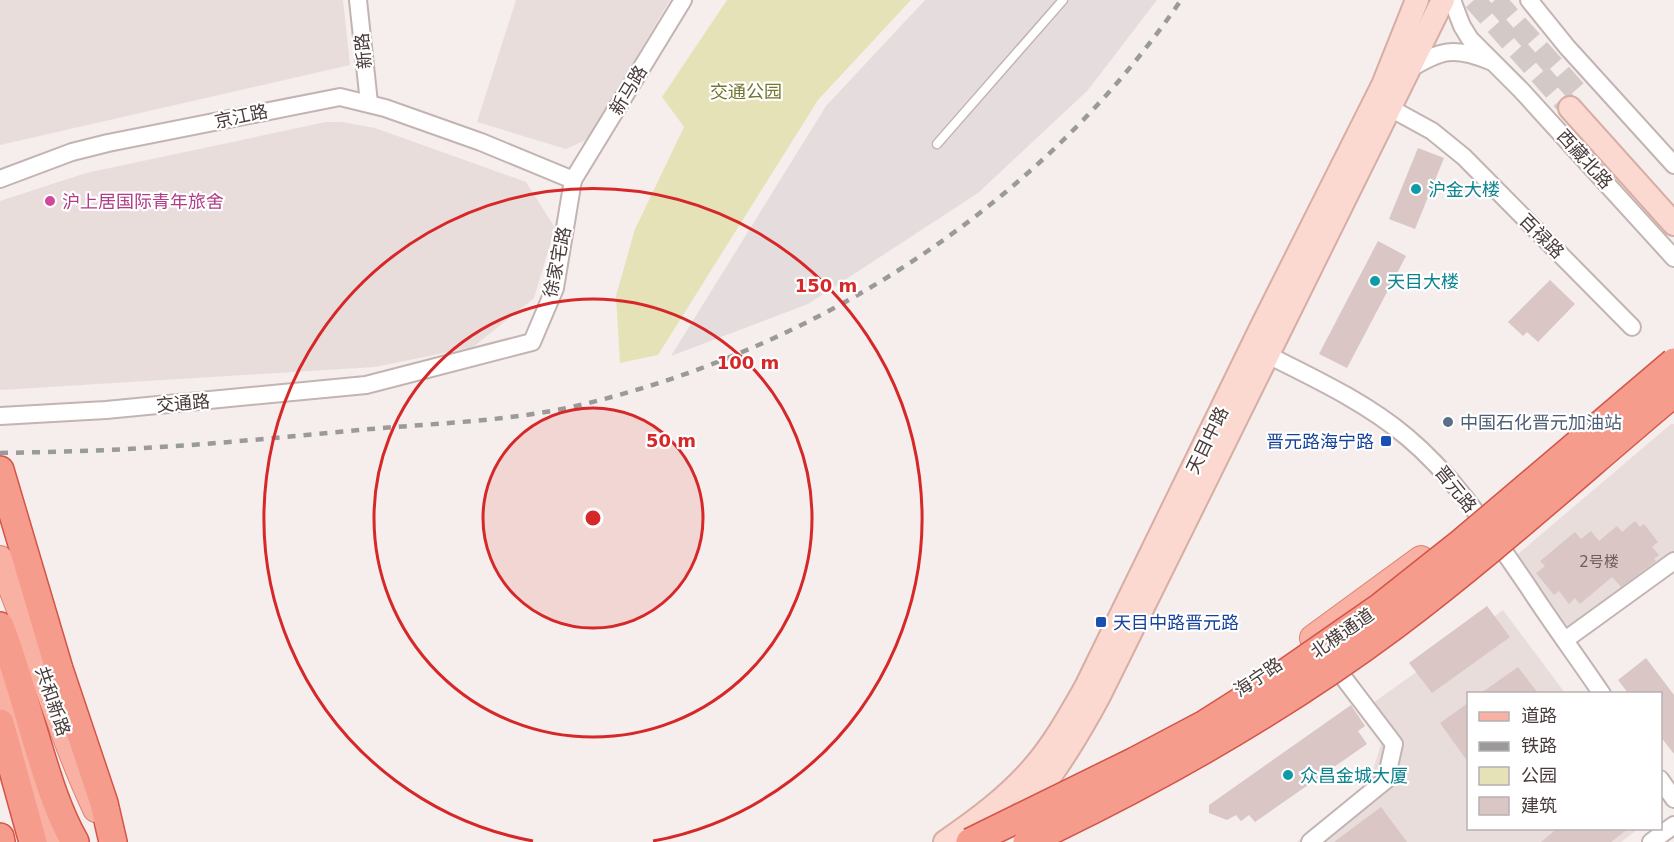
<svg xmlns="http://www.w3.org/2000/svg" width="1674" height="842" viewBox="0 0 1674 842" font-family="'DejaVu Sans','Noto Sans SC',sans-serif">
	<rect width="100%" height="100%" fill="#f5eeec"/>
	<g fill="#e9dddb">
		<path d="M0,0h343l7,65 -350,80z"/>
		<path d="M516,0h154l-82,139 -22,10 -89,-27z"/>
		<path d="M326,122h16l33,6 151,54 29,46 -21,70 -61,49 -98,20 -375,23v-189l86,-28z"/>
		<path d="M1671,424h3v132l-103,75 -54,-76z"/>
		<path d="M1503,610l62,83 -97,1v134l170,1 -17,13h-324l73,-62 15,-49 -19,-23z"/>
	</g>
	<path fill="#e5dddd" d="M925,0h232l-69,90 -110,103 -170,111 -137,52 155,-250z"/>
	<path fill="#e6e2b8" d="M727,0h184l-93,100 -160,255 -38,8 -4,-67 19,-67 49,-102 -22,-30z"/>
	<g fill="#d9c6c5">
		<path d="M1418,148l26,10 -29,71 -26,-10z"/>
		<path d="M1378,241l28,15 -59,112 -28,-14z"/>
		<path d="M1550,280l25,24 -37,38 -11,-10 -4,4 -15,-14z"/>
		<path d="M1635,521l5,6 4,-3 14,18 -6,5 7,8 -5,4 2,2 -35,26 -9,-10 -32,27 -5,-6 -6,6 -10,-13 -5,4 -18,-22 9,-7 -5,-5 35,-29 6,7 10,-8 8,10 18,-15 5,6z"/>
		<path d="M1487,606l23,31 -78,56 -23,-30z"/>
		<path d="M1646,658l28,37v59l-14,-18v-43h-32l-10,-13z"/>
		<path d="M1518,667l20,26h-57z"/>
		<path d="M1468,703v59l-28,-39z"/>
		<path d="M1351,705l14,21 -7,5 9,13 -112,78 -6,-7 -8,6 -5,-6 -9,5 -18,-7v-8z"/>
		<path d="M1381,807l26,35h-73z"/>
		<path d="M1558,828h71l-18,14h-70z"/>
	</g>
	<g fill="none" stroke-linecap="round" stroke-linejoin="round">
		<g stroke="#d3cac8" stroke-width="22" stroke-dasharray="22 11" stroke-linecap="butt">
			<path d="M1474,0l96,108"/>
			<path d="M1495,0l87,98"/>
		</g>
		<defs>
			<path id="service" d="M937,144l126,-144"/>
			<g id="minor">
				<path d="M358,0l11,103"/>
				<path d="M1452,0l10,26 8,13 51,51 153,168"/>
				<path d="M1529,0l38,47 107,118"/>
				<path d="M1408,70c33,-20 45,-24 82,-9"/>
				<path d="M1390,108l42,23 32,26 168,170"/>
				<path d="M0,179l72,-27 36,-9 232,-46 45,11 96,34 92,38 -18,108 -23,54 -166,43 -260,25 -106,6"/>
				<path d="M573,180l110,-180"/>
				<path d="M1258,350c51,26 105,50 149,87 49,41 84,96 120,148 24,37 50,72 75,109"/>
				<path d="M1565,640l109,-79"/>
				<path d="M1660,779l14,20"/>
				<path d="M1310,842l76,-62 8,-36 -54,-71"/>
				<path d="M1651,842l23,-17"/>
			</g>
			<g id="secondary">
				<path d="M1570,108l104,116"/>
				<path d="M1015,818c33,-32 63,-83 85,-124l343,-694"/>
				<path d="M945,842c32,-22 63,-45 88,-74 21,-24 37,-53 53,-81l177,-363 120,-239 34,-85"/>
			</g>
			<g id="primary">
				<path d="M0,559c35,82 58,169 96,250"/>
				<path d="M1313,638l108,-79"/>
				<path d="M0,674l26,79 26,89"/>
			</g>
			<g id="trunk">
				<path d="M0,470l59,199 45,134 9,39"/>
				<path d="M0,626c15,39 26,80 38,120 10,33 20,66 37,96"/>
				<path d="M0,723l33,119"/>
				<path d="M0,837l1,5"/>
			</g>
		</defs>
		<use href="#service" stroke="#c3b4b2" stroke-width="11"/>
		<use href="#minor" stroke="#c3b4b2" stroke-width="20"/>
		<use href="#secondary" stroke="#d7ada4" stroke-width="26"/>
		<use href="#primary" stroke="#dd8372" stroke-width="28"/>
		<use href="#trunk" stroke="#d45447" stroke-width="30"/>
		<use href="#service" stroke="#fff" stroke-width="8"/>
		<use href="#minor" stroke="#fff" stroke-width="16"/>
		<use href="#secondary" stroke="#fbd9d0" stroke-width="22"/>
		<use href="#primary" stroke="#f8b1a2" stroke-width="26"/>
		<use href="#trunk" stroke="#f69c8c" stroke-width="27"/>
		<path stroke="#9a9a9a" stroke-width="4.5" stroke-dasharray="8 8" stroke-linecap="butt" d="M0,453c53,-1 106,-2 159,-6 71,-4 142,-12 212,-18 68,-6 139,-8 205,-23 240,-56 465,-201 605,-406"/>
		<defs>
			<g id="trunk-bridge">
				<path d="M970,842l165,-81 70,-37 80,-51 95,-66 82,-65 212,-180"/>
				<path d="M1027,842c129,-61 253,-131 367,-216 97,-73 187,-155 280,-233"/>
			</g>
		</defs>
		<use href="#trunk-bridge" stroke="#d45447" stroke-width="30" stroke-linecap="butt"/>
		<use href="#trunk-bridge" stroke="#f69c8c" stroke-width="27"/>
	</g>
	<circle cx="593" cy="518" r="110" fill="#d62828" fill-opacity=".12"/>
	<g fill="none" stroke="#d62828" stroke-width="3">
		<circle cx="593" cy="518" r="110"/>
		<circle cx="593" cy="518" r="219"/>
		<path d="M533 841A329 329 0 1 1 653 841"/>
	</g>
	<g fill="#0f9aa8" stroke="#fff" stroke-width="2">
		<circle cx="1416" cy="189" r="6"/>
		<circle cx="1375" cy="281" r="6"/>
		<circle cx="1288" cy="775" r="6"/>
	</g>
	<circle fill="#d1479c" stroke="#fff" stroke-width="2" cx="50" cy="201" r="6"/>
	<circle fill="#5c6f8a" stroke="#fff" stroke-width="2" cx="1448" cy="422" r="6"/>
	<g fill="#1a4fb4" stroke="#fff" stroke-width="2">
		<rect x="1380" y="435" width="12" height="12" rx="3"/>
		<rect x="1095" y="616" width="12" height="12" rx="3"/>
	</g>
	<g text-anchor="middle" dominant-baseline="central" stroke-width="4.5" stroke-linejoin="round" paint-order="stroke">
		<g font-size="15" fill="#6d5e5d">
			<text x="1599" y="562">2号楼</text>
		</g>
		<g font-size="18" fill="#493b3a" stroke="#fff">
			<text transform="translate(363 51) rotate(-96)">新路</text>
			<text transform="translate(628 90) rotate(-59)">新马路</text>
			<text transform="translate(241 116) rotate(-12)">京江路</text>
			<text transform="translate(1585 159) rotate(48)">西藏北路</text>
			<text transform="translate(1542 236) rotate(45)">百禄路</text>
			<text transform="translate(557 262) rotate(-78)">徐家宅路</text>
			<text transform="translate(183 403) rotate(-5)">交通路</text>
			<text transform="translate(1207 440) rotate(-64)">天目中路</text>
			<text transform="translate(1456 489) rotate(51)">晋元路</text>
			<text transform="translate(1342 633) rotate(-35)">北横通道</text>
			<text transform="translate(1258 677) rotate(-34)">海宁路</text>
			<text transform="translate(53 701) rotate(71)">共和新路</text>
		</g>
		<g font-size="18" fill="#737830" stroke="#fff">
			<text x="746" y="91">交通公园</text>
		</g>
		<g font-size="18" fill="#0d838f" stroke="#fff" text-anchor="start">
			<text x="1428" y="189">沪金大楼</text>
			<text x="1387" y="281">天目大楼</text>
			<text x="1300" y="775">众昌金城大厦</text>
		</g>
		<g font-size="18" fill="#b23c85" stroke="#fff" text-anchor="start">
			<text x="62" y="201">沪上居国际青年旅舍</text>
		</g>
		<g font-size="18" fill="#4e5e75" stroke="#fff" text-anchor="start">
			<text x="1460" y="422">中国石化晋元加油站</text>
		</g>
		<g font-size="18" fill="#164399" stroke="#fff" text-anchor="end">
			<text x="1374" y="441">晋元路海宁路</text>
			<text x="1113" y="622" text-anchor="start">天目中路晋元路</text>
		</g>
	</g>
	<circle cx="593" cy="518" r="9" fill="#d62828" stroke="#fff" stroke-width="3"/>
	<g font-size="18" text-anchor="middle" font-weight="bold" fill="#d62828" stroke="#fff" stroke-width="4.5" stroke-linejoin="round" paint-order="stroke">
		<text x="826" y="292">150 m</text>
		<text x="748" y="369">100 m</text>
		<text x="671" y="447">50 m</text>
	</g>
	<rect x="1467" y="692" width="195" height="138" fill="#ffffff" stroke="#b6b1b0" stroke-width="1.5"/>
	<rect x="1479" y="712" width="30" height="9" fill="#f8b1a2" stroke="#b6b1b0" stroke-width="1.5"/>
	<text x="1521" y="722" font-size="18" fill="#493b3a">道路</text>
	<rect x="1479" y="742" width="30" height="9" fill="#9a9a9a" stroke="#b6b1b0" stroke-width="1.5"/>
	<text x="1521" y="752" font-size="18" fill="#493b3a">铁路</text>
	<rect x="1479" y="767" width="30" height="18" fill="#e6e2b8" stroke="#b6b1b0" stroke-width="1.5"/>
	<text x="1521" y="782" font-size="18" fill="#493b3a">公园</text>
	<rect x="1479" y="797" width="30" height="18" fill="#d9c6c5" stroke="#b6b1b0" stroke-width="1.5"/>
	<text x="1521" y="812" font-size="18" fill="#493b3a">建筑</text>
</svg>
